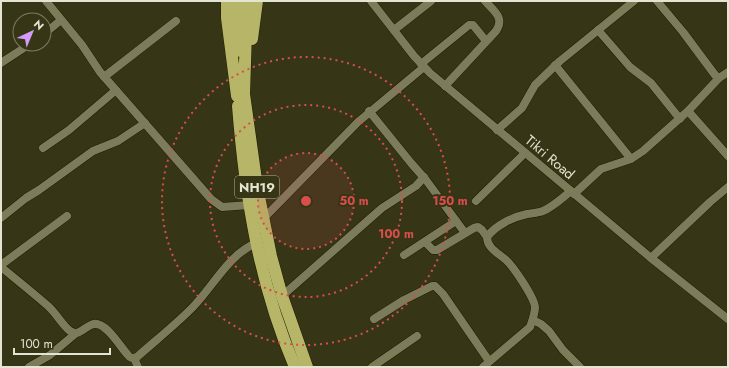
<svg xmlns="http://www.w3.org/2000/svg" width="729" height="368" viewBox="0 0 729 368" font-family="Jost,sans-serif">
	<rect width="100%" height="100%" fill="#363617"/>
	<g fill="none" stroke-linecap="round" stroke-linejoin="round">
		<defs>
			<g id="minor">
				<path d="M46,1l36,44 18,27 111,127 11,8 27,-2"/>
				<path d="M371,1l43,55 16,17 221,185 77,61"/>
				<path d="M657,1l26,31 32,43 4,3 9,-6"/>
				<path d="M394,30l37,-29"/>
				<path d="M598,30l32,37 21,16 29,36"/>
				<path d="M44,34l17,-14"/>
				<path d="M1,63l29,-19"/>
				<path d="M421,64l48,-39h4l13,16"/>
				<path d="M555,65l76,94"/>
				<path d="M104,77l72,-56"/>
				<path d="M445,86l51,-55c9,-13 -2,-20 -11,-30"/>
				<path d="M369,111l42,52 15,17 39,53"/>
				<path d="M688,111l40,45"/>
				<path d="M497,130l25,-22 13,-23 25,-24 74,-60"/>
				<path d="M43,148l26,-18 47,-40"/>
				<path d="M574,194l27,-25 30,-10 12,-8 45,-40 31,-33"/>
				<path d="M476,201l49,-48"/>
				<path d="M1,218l25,-20 13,-8 54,-39 25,-10 27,-18"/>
				<path d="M263,219l95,-97 66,-55"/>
				<path d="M425,242l8,8h4l37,-22 4,-1 4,3 5,7"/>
				<path d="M404,255l52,-34"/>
				<path d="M651,258l59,-56 18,-15"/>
				<path d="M1,265l66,-49"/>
				<path d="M1,267c16,13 32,26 47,39 8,7 15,20 22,25 11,8 18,-12 30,-6 10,4 20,21 27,29 3,4 5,5 10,3 18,-16 38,-32 55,-49 21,-21 36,-53 64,-65"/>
				<path d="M282,296l100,-88 34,-22 8,-9"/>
				<path d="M374,319l30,-19 28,-14h3l8,8 46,67"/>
				<path d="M533,320l8,4 8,7 14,19 17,17"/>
				<path d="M134,358l4,9"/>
				<path d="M29,367l21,-12 25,-21"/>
				<path d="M372,367l45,-31"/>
				<path d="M483,367l47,-40c2,-6 5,-13 5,-20 -1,-10 -22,-41 -29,-47 -8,-7 -19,-12 -19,-23 9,-12 26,-20 40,-23 5,-1 11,-1 16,-3 10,-4 19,-13 28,-20"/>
			</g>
			<g id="highway">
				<path d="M227,1v17l10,78"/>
				<path d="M247,1l-3,93 13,93 14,69 11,40 25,71"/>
				<path d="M252,39l5,-38"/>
				<path d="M237,51l1,-50"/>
				<path d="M238,106c7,89 21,178 57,261"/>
			</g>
		</defs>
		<use href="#minor" stroke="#1e1d00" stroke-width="9"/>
		<use href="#highway" stroke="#1e1d00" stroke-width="13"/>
		<use href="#minor" stroke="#7c7c5b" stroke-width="8"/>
		<use href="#highway" stroke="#b7b567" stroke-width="12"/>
	</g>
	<circle cx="306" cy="201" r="48" fill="#d94e4a" fill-opacity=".12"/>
	<g fill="none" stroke="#d94e4a" stroke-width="2" stroke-dasharray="2 4">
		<circle cx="306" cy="201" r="48"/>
		<circle cx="306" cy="201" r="96"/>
		<circle cx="306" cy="201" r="144"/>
	</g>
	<g text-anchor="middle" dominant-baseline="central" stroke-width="4" stroke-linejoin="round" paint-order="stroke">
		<rect fill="#363617" stroke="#b0b09a" stroke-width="1" x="235" y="176" width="44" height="22" rx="3"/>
		<g font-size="13" font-weight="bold" fill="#e4e4d2">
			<text x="257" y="187">NH19</text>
		</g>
		<g font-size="14" fill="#e4e4d2" stroke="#363617">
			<text transform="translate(550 157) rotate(40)">Tikri Road</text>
		</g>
	</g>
	<circle cx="306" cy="201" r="6" fill="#d94e4a" stroke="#363617" stroke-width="2"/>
	<g font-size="12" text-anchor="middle" font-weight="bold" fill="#d94e4a" stroke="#363617" stroke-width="4" stroke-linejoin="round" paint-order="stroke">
		<text x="354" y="205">50 m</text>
		<text x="450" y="205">150 m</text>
		<text x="396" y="238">100 m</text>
	</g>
	<rect width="729" height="368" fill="none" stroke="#e4e4d2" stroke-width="4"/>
	<g transform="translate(32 32) rotate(44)"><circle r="19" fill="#363617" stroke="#7c7c62"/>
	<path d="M0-3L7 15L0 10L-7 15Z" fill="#d39cfc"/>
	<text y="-6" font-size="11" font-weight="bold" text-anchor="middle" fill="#e4e4d2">N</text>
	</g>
	<path d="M14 348v6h96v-6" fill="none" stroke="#e4e4d2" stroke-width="2"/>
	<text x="20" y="348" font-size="12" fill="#e4e4d2" stroke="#363617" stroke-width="3" paint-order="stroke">100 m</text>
</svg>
